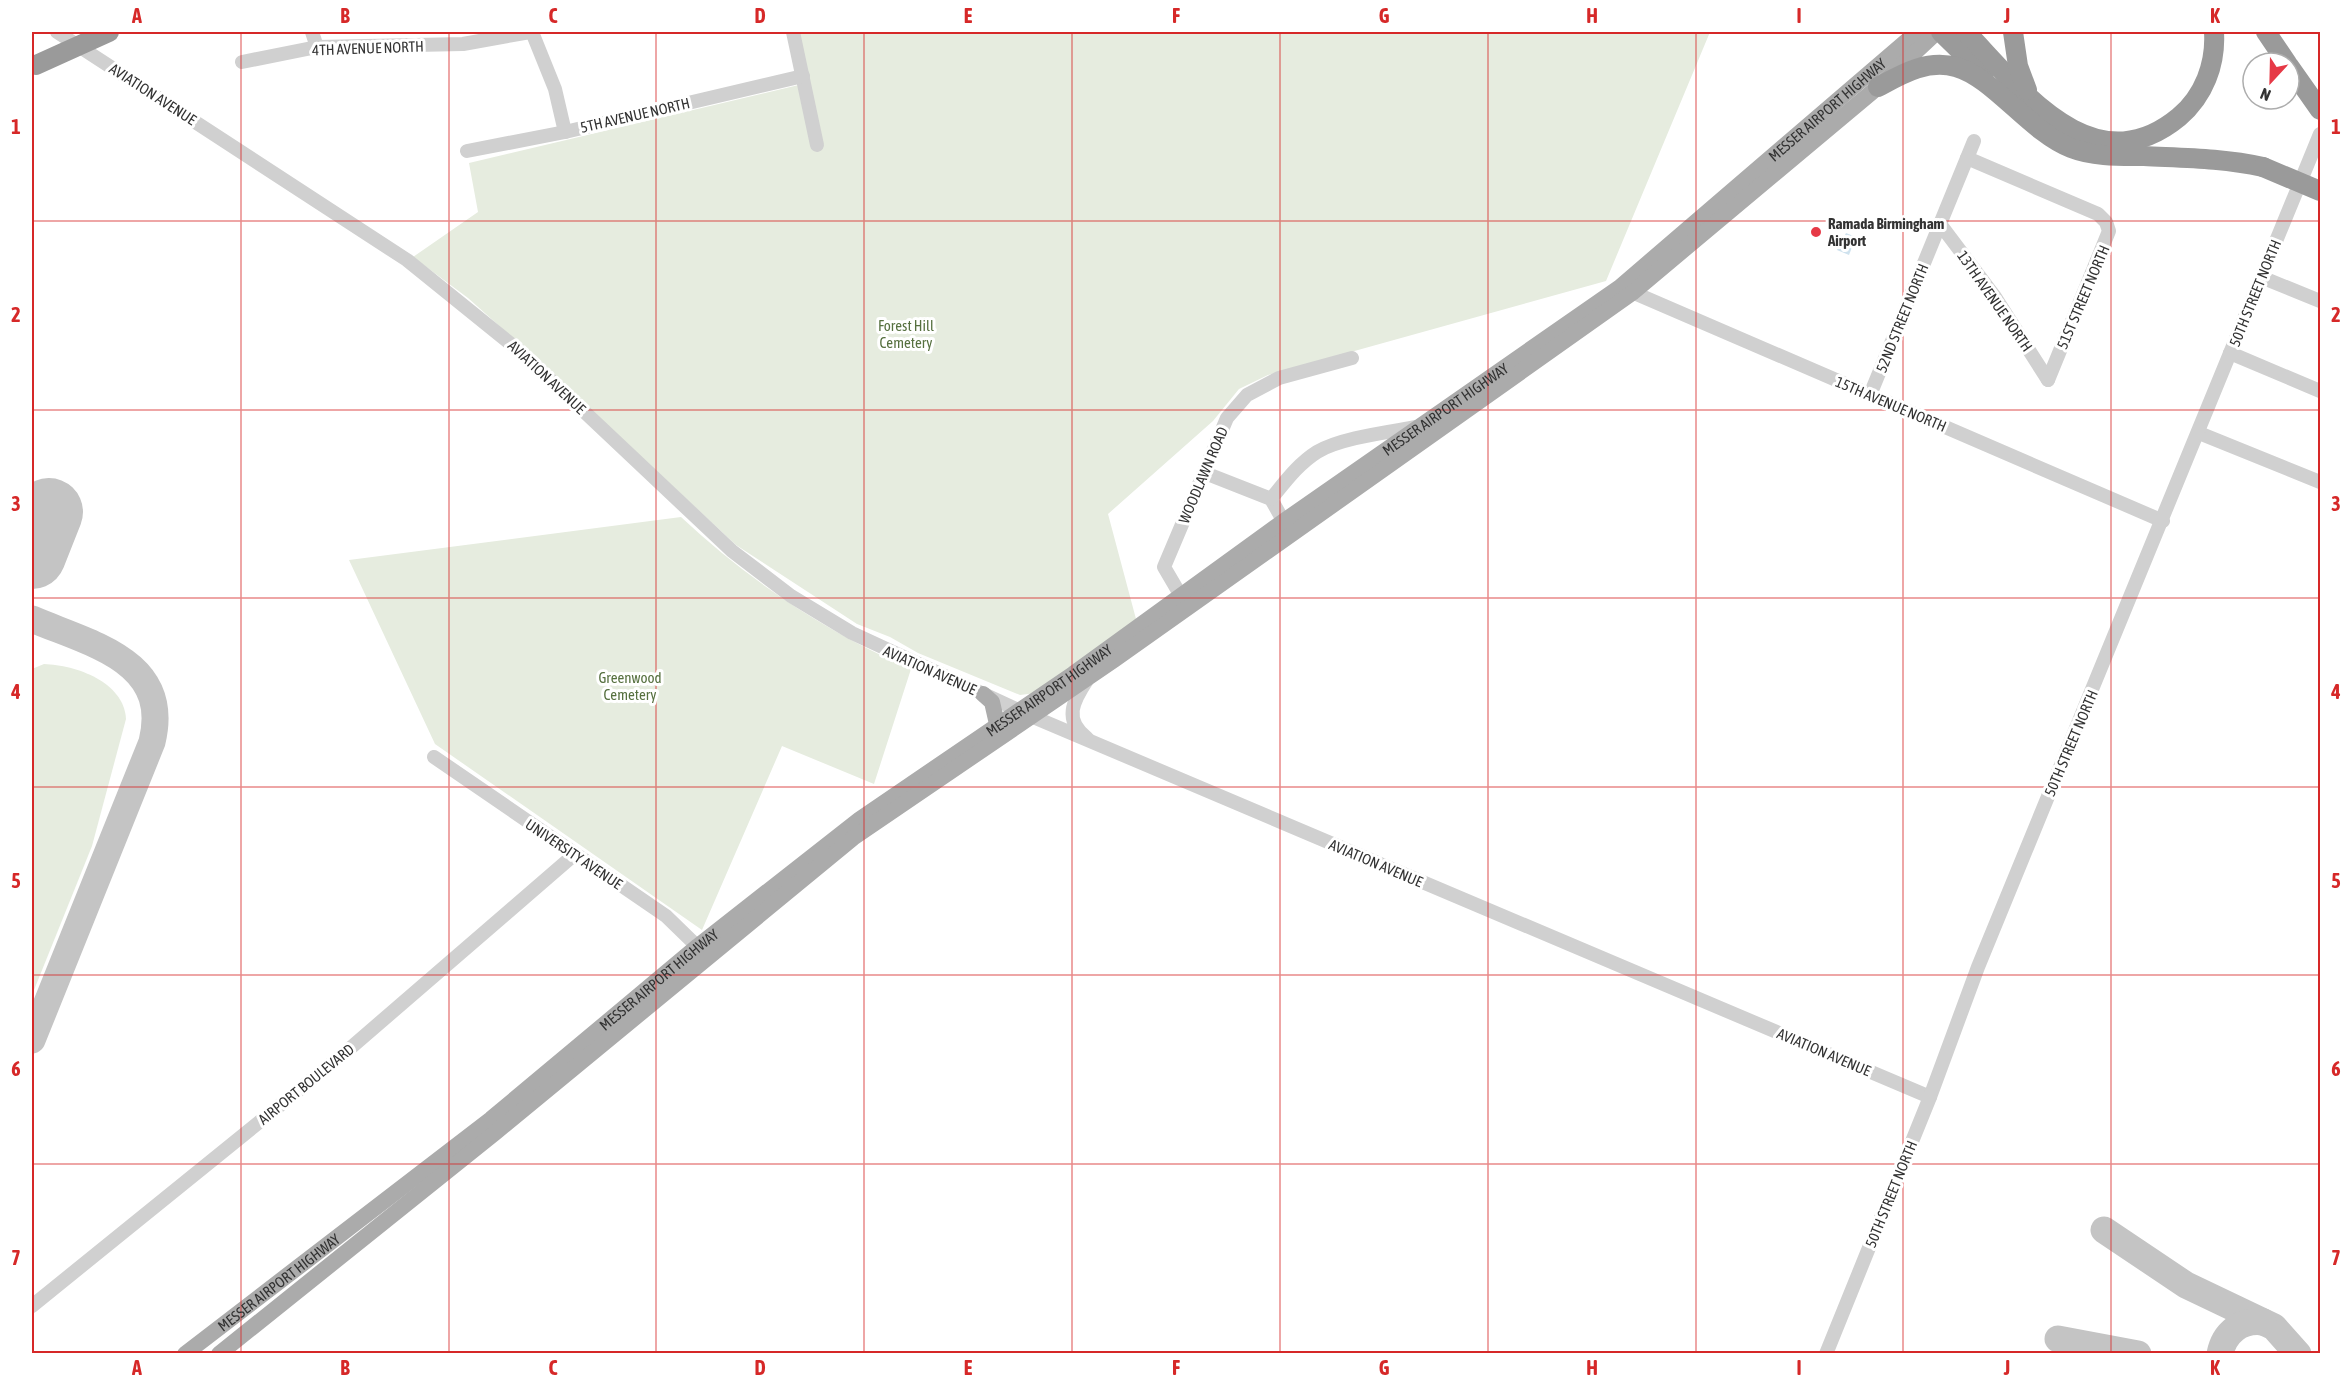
<svg xmlns="http://www.w3.org/2000/svg" width="2352" height="1385" viewBox="0 0 2352 1385" font-family="'Asap Condensed',sans-serif">
	<rect width="100%" height="100%" fill="#fff"/>
	<g fill="#e6ecdf">
		<path d="M798,32h912l-104,249 -338,94 -29,14 -26,32 -105,93 28,105 -100,74 -16,2 -102,-42 -28,-16 -33,-13 -121,-79 -212,-197 -56,-50 -55,-41 65,-45 -9,-49 338,-80z"/>
		<path d="M681,517c67,63 145,115 230,152l-37,115 -92,-38 -80,184 -267,-186 -86,-184z"/>
		<path d="M44,664c32,1 80,18 82,55l-34,127 -60,149v-326z"/>
	</g>
	<path fill="#cfe2ee" d="M1846,233l10,4 -7,18 -12,-5z"/>
	<g fill="none" stroke-linecap="round" stroke-linejoin="round">
		<g stroke="#c4c4c4" stroke-width="27">
			<path d="M32,619c58,25 140,41 120,123l-120,298"/>
			<path d="M2104,1230l82,55 88,42 24,27"/>
			<path d="M2058,1339l80,15"/>
			<path d="M2220,1354c4,-21 21,-35 43,-32"/>
		</g>
		<path stroke="#c4c4c4" stroke-width="68" d="M32,555l17,-43"/>
		<g stroke="#d0d0d0" stroke-width="14">
			<path d="M57,32l350,228 115,93 210,198 59,45 61,37 179,83 899,381"/>
			<path d="M312,32l5,15"/>
			<path d="M532,32l23,57 10,43"/>
			<path d="M793,32l24,113"/>
			<path d="M242,62l75,-15 146,-3 67,-12"/>
			<path d="M467,151l98,-19 238,-56"/>
			<path d="M1967,158l131,56 8,8 3,9 -61,149"/>
			<path d="M1940,224l55,73 53,83"/>
			<path d="M2261,277l59,24"/>
			<path d="M1625,289l538,232"/>
			<path d="M2230,353l90,38"/>
			<path d="M1870,395l104,-254"/>
			<path d="M2199,433l121,49"/>
			<path d="M1205,473l66,26 17,30"/>
			<path d="M1271,499c14,-17 27,-35 46,-47 23,-14 72,-20 99,-25"/>
			<path d="M1181,596l-17,-29 63,-149 20,-23 32,-17 73,-20"/>
			<path d="M1087,680c-14,21 -24,40 0,58"/>
			<path d="M434,757l232,159 37,36"/>
			<path d="M32,1306l315,-255 228,-197"/>
			<path d="M1826,1354l104,-257 48,-130 342,-833"/>
		</g>
		<g stroke="#ababab" stroke-width="16">
			<path d="M983,694l9,8 5,22"/>
			<path id="s1" d="M185,1354l306,-235 207,-173 162,-127 213,-145 211,-153 336,-234 297,-255"/>
			<path d="M219,1354l277,-222 357,-294 261,-178 518,-367 246,-206 59,-55"/>
		</g>
		<g stroke="#9a9a9a" stroke-width="20">
			<path d="M1941,32l43,42"/>
			<path d="M1966,32c54,56 127,156 213,85 25,-21 37,-53 35,-85"/>
			<path d="M2013,32l5,34 9,24"/>
			<path d="M2266,32l21,31"/>
			<path d="M2289,66l31,44"/>
			<path d="M1878,87c24,-13 49,-28 78,-20 37,10 74,65 115,81 23,9 49,8 73,8 40,2 79,2 119,11"/>
		</g>
		<g stroke="#9a9a9a" stroke-width="20">
			<path d="M36,65l73,-33"/>
			<path d="M2263,167l57,24"/>
		</g>
	</g>
	<path fill="none" stroke="#d62828" stroke-width="1.5" stroke-opacity="0.55" d="M241,32v1322M449,32v1322M656,32v1322M864,32v1322M1072,32v1322M1280,32v1322M1488,32v1322M1696,32v1322M1903,32v1322M2111,32v1322M32,221h2288M32,410h2288M32,598h2288M32,787h2288M32,975h2288M32,1164h2288"/>
	<circle fill="#e63946" stroke="#fff" stroke-width="2" cx="1816" cy="232" r="6"/>
	<g text-anchor="middle" dominant-baseline="central" stroke-width="6" stroke-linejoin="round" paint-order="stroke">
		<g font-size="15" fill="#333" stroke="#fff">
			<text transform="translate(368 48) rotate(-2)">4TH AVENUE NORTH</text>
			<text transform="translate(153 94) rotate(33)">AVIATION AVENUE</text>
			<text stroke="none"><textPath href="#s1" startOffset="2062">MESSER AIRPORT HIGHWAY</textPath></text>
			<text transform="translate(635 115) rotate(-13)">5TH AVENUE NORTH</text>
			<text transform="translate(2255 293) rotate(-68)">50TH STREET NORTH</text>
			<text transform="translate(2083 297) rotate(-67)">51ST STREET NORTH</text>
			<text transform="translate(1995 301) rotate(55)">13TH AVENUE NORTH</text>
			<text transform="translate(1902 318) rotate(-68)">52ND STREET NORTH</text>
			<text transform="translate(547 377) rotate(43)">AVIATION AVENUE</text>
			<text transform="translate(1891 404) rotate(23)">15TH AVENUE NORTH</text>
			<text stroke="none"><textPath href="#s1" startOffset="1576">MESSER AIRPORT HIGHWAY</textPath></text>
			<text transform="translate(1203 475) rotate(-67)">WOODLAWN ROAD</text>
			<text transform="translate(930 670) rotate(24)">AVIATION AVENUE</text>
			<text stroke="none"><textPath href="#s1" startOffset="1090">MESSER AIRPORT HIGHWAY</textPath></text>
			<text transform="translate(2071 743) rotate(-67)">50TH STREET NORTH</text>
			<text transform="translate(574 854) rotate(34)">UNIVERSITY AVENUE</text>
			<text transform="translate(1376 863) rotate(23)">AVIATION AVENUE</text>
			<text stroke="none"><textPath href="#s1" startOffset="604">MESSER AIRPORT HIGHWAY</textPath></text>
			<text transform="translate(1824 1052) rotate(23)">AVIATION AVENUE</text>
			<text transform="translate(306 1084) rotate(-39)">AIRPORT BOULEVARD</text>
			<text transform="translate(1891 1194) rotate(-68)">50TH STREET NORTH</text>
			<text stroke="none"><textPath href="#s1" startOffset="118">MESSER AIRPORT HIGHWAY</textPath></text>
		</g>
		<g font-size="15" font-weight="bold" fill="#333" stroke="#fff" text-anchor="start">
			<text x="1828" y="223">Ramada Birmingham<tspan x="1828" dy="17">Airport</tspan></text>
		</g>
		<g font-size="15" fill="#56703f" stroke="#fff">
			<text x="906" y="325">Forest Hill<tspan x="906" dy="17">Cemetery</tspan></text>
			<text x="630" y="677">Greenwood<tspan x="630" dy="17">Cemetery</tspan></text>
		</g>
	</g>
	<rect width="2352" height="1385" fill="none" stroke="#ffffff" stroke-width="66"/>
	<g transform="translate(2271 81) rotate(202)"><circle r="28" fill="#ffffff" stroke="#adadad" stroke-width="1.5"/>
	<path d="M0-4.5L10 22L0 15L-10 22Z" fill="#e63946"/>
	<text y="-9" font-size="16" font-weight="bold" text-anchor="middle" fill="#333333">N</text>
	</g>
	<rect x="33" y="33" width="2286" height="1319" fill="none" stroke="#d62828" stroke-width="2"/>
	<g font-size="20" text-anchor="middle" font-weight="bold" fill="#d62828">
		<text x="137" y="23">A</text>
		<text x="345" y="23">B</text>
		<text x="553" y="23">C</text>
		<text x="760" y="23">D</text>
		<text x="968" y="23">E</text>
		<text x="1176" y="23">F</text>
		<text x="1384" y="23">G</text>
		<text x="1592" y="23">H</text>
		<text x="1799" y="23">I</text>
		<text x="2007" y="23">J</text>
		<text x="2215" y="23">K</text>
		<text x="16" y="134">1</text>
		<text x="2336" y="134">1</text>
		<text x="16" y="322">2</text>
		<text x="2336" y="322">2</text>
		<text x="16" y="511">3</text>
		<text x="2336" y="511">3</text>
		<text x="16" y="699">4</text>
		<text x="2336" y="699">4</text>
		<text x="16" y="888">5</text>
		<text x="2336" y="888">5</text>
		<text x="16" y="1076">6</text>
		<text x="2336" y="1076">6</text>
		<text x="16" y="1265">7</text>
		<text x="2336" y="1265">7</text>
		<text x="137" y="1375">A</text>
		<text x="345" y="1375">B</text>
		<text x="553" y="1375">C</text>
		<text x="760" y="1375">D</text>
		<text x="968" y="1375">E</text>
		<text x="1176" y="1375">F</text>
		<text x="1384" y="1375">G</text>
		<text x="1592" y="1375">H</text>
		<text x="1799" y="1375">I</text>
		<text x="2007" y="1375">J</text>
		<text x="2215" y="1375">K</text>
	</g>
</svg>
